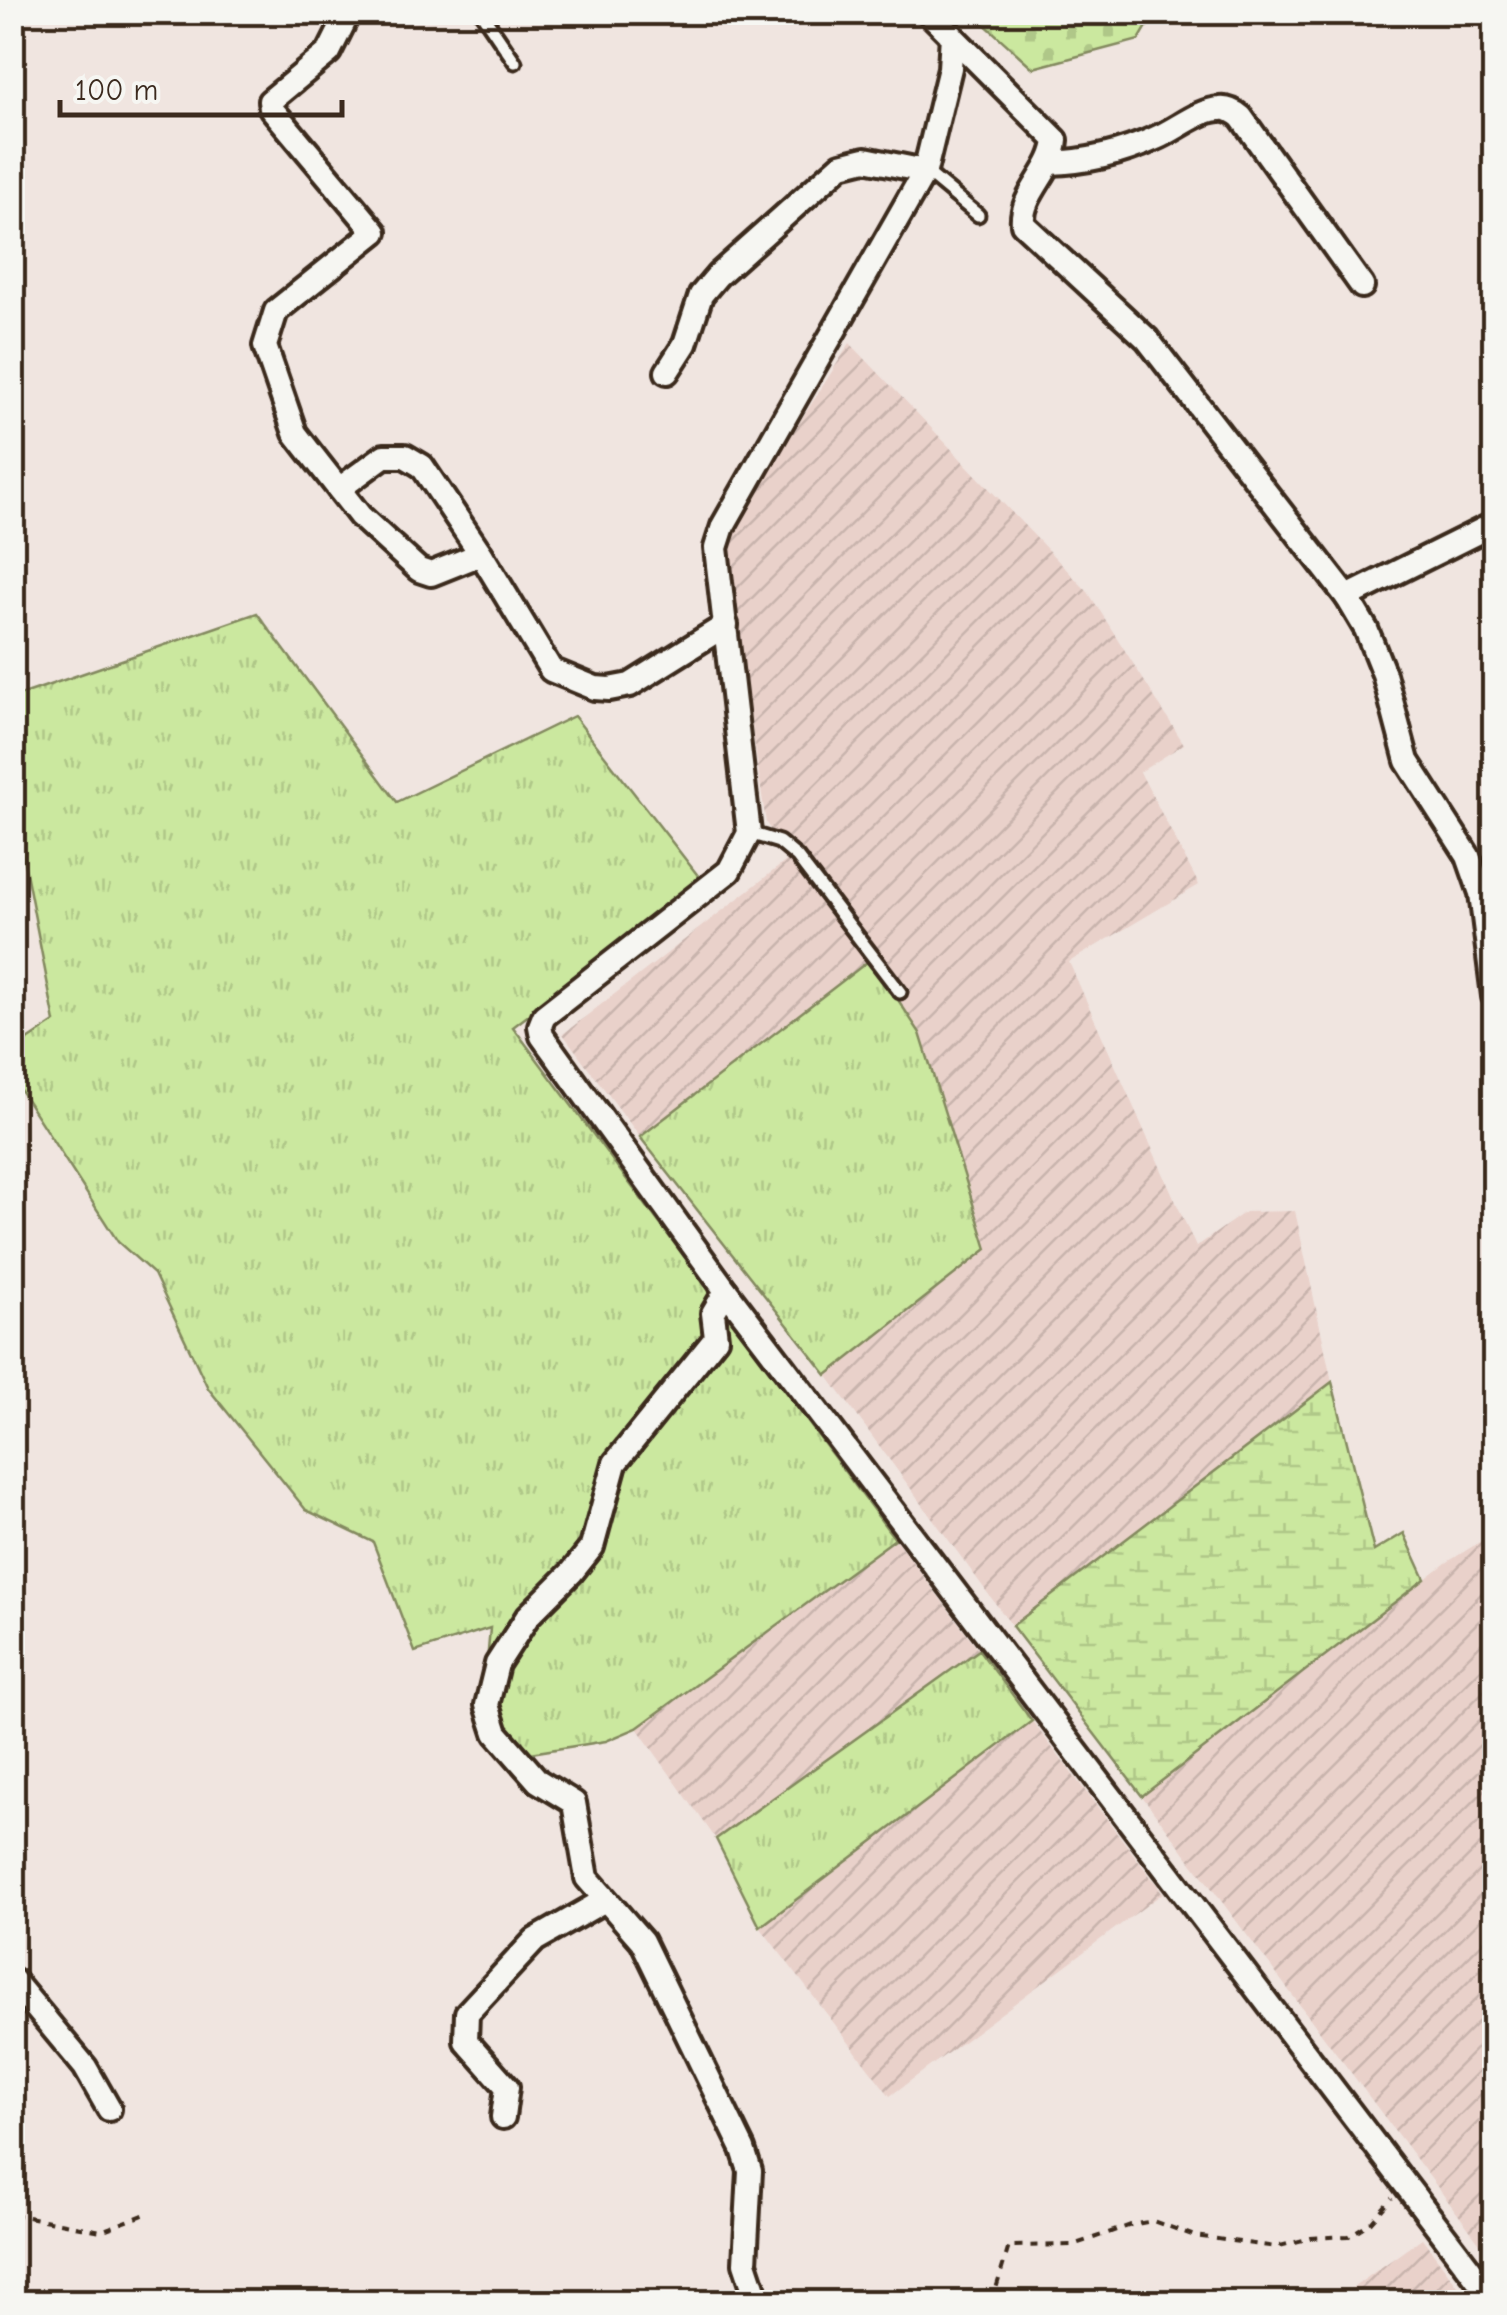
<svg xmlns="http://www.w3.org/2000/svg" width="1507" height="2315" viewBox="0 0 1507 2315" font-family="'Comic Neue',sans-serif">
	<defs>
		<pattern id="industrial-furrows" width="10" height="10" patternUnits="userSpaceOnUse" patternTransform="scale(2.5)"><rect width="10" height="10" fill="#e9d1ca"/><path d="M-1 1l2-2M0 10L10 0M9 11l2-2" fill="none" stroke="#c9b4ad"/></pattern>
		<pattern id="grass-tufts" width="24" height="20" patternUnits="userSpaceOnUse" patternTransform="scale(2.5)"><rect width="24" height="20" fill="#cbe89f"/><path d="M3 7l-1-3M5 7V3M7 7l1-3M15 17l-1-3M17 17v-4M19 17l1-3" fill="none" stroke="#afc788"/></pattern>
		<pattern id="wetland-marsh" width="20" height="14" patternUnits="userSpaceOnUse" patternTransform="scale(2.5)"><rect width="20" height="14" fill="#cbe89f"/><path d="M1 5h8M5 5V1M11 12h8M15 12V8" fill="none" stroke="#afc788"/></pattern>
		<pattern id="cemetery-stones" width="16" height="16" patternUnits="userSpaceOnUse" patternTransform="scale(2.5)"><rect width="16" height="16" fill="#cbe89f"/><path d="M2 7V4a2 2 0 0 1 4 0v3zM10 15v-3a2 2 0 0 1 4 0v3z" fill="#afc788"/></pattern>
	</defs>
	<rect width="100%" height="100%" fill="#f0e5e0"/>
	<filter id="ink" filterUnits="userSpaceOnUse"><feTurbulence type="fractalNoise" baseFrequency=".01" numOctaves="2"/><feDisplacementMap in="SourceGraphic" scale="20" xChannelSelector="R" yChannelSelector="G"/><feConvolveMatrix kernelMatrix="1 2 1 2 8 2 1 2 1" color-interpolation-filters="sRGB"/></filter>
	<g filter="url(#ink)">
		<g fill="url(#industrial-furrows)">
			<path d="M850,343l238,249 96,152 -44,28 59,113 -130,77 127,285 49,-35 50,-1 37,171 -320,244 -185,-251 160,-126 -116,-290 -231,178 -77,-103 227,-176 -24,-35 -41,-283z"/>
			<path d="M1494,1533v729l-352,-466 304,-233z"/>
			<path d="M895,1539l84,111 -263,189 -79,-111z"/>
			<path d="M1032,1721l131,172 -273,203 -130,-169z"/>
			<path d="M1422,2238l48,64h-137z"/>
		</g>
		<g fill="url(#grass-tufts)" stroke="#83895e" stroke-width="2.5">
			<path d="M257,613l140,189 177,-86 129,166 -190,145 382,512 -258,189 -31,13 -94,15 -27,-71 5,-57 -75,24 -42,-110 -67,-32 -98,-122 -54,-114 -36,-32 -105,-163v-29l42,-28 -42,-217 -1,-107z"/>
			<path d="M871,959l49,74 67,216 -160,126 -187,-238z"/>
			<path d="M979,1650l53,71 -272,206 -44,-88z"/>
		</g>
		<path fill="url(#wetland-marsh)" stroke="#83895e" stroke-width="2.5" d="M1332,1382l42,169 30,-18 21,46 -283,217 -130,-170z"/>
		<path fill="url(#cemetery-stones)" stroke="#83895e" stroke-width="2.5" d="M972,13h183l-16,27 -106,28z"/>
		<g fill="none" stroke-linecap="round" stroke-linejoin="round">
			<defs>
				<g id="service">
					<path d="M481,12l34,50"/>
					<path d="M925,171l53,44"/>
					<path d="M749,833l30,9 18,15 103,135"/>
				</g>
				<g id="minor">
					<path d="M349,12l-20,40 -59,49 1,7 104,124 -99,79 -11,35 30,87 65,83 59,54 12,4 50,-20"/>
					<path d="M928,12l128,128c-2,31 -36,54 -33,84l124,115 200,258 19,32 18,45 23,87 61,95 13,37 13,103"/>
					<path d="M952,35l-2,33 -25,103 -202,355 -7,22 33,285 -20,38 -185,145 -4,10 2,10 184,255 768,1010"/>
					<path d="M1050,163c36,-1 73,-10 106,-25 20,-8 42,-28 64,-29 8,-1 15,3 21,8l121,169"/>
					<path d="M667,372l18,-28 16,-49 17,-20 123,-110 24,-6 60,12"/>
					<path d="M339,489l45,-33h21l17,10 59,88 70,116 44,18 14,1 21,-4 96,-60"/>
					<path d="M1347,597l147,-73"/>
					<path d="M726,1291l-13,22 3,25 -101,125 -23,84 -20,25 -44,44 -31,48 -10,41 9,28 42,48 36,22 13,75 55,63 101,208 7,22 -5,92 13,39"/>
					<path d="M12,1979l73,88 24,42"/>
					<path d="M503,2117l4,-30 -41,-46 1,-28 68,-73 70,-40"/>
				</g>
			</defs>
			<use href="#service" stroke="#3b2a1e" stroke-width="19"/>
			<use href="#minor" stroke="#3b2a1e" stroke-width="30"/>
			<g stroke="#3b2a1e" stroke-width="4" stroke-dasharray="8 8" stroke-linecap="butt">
				<path d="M12,2214l89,17 45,-17"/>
				<path d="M992,2302l17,-56 64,-1 58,-20 22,-4 42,15 81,11 35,-9 38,-2 22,-14 21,-24"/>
			</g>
			<use href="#service" stroke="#f6f6f2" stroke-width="11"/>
			<use href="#minor" stroke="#f6f6f2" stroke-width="22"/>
		</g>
	</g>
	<rect width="1507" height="2315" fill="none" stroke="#f6f6f2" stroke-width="50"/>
	<rect x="25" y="25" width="1457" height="2265" fill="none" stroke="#3b2a1e" stroke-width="4" filter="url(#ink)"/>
	<path d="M60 100v15h282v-15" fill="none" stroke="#3b2a1e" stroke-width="5"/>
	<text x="75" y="100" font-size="30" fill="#3b2a1e" stroke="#f6f6f2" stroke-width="8" paint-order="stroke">100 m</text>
</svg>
